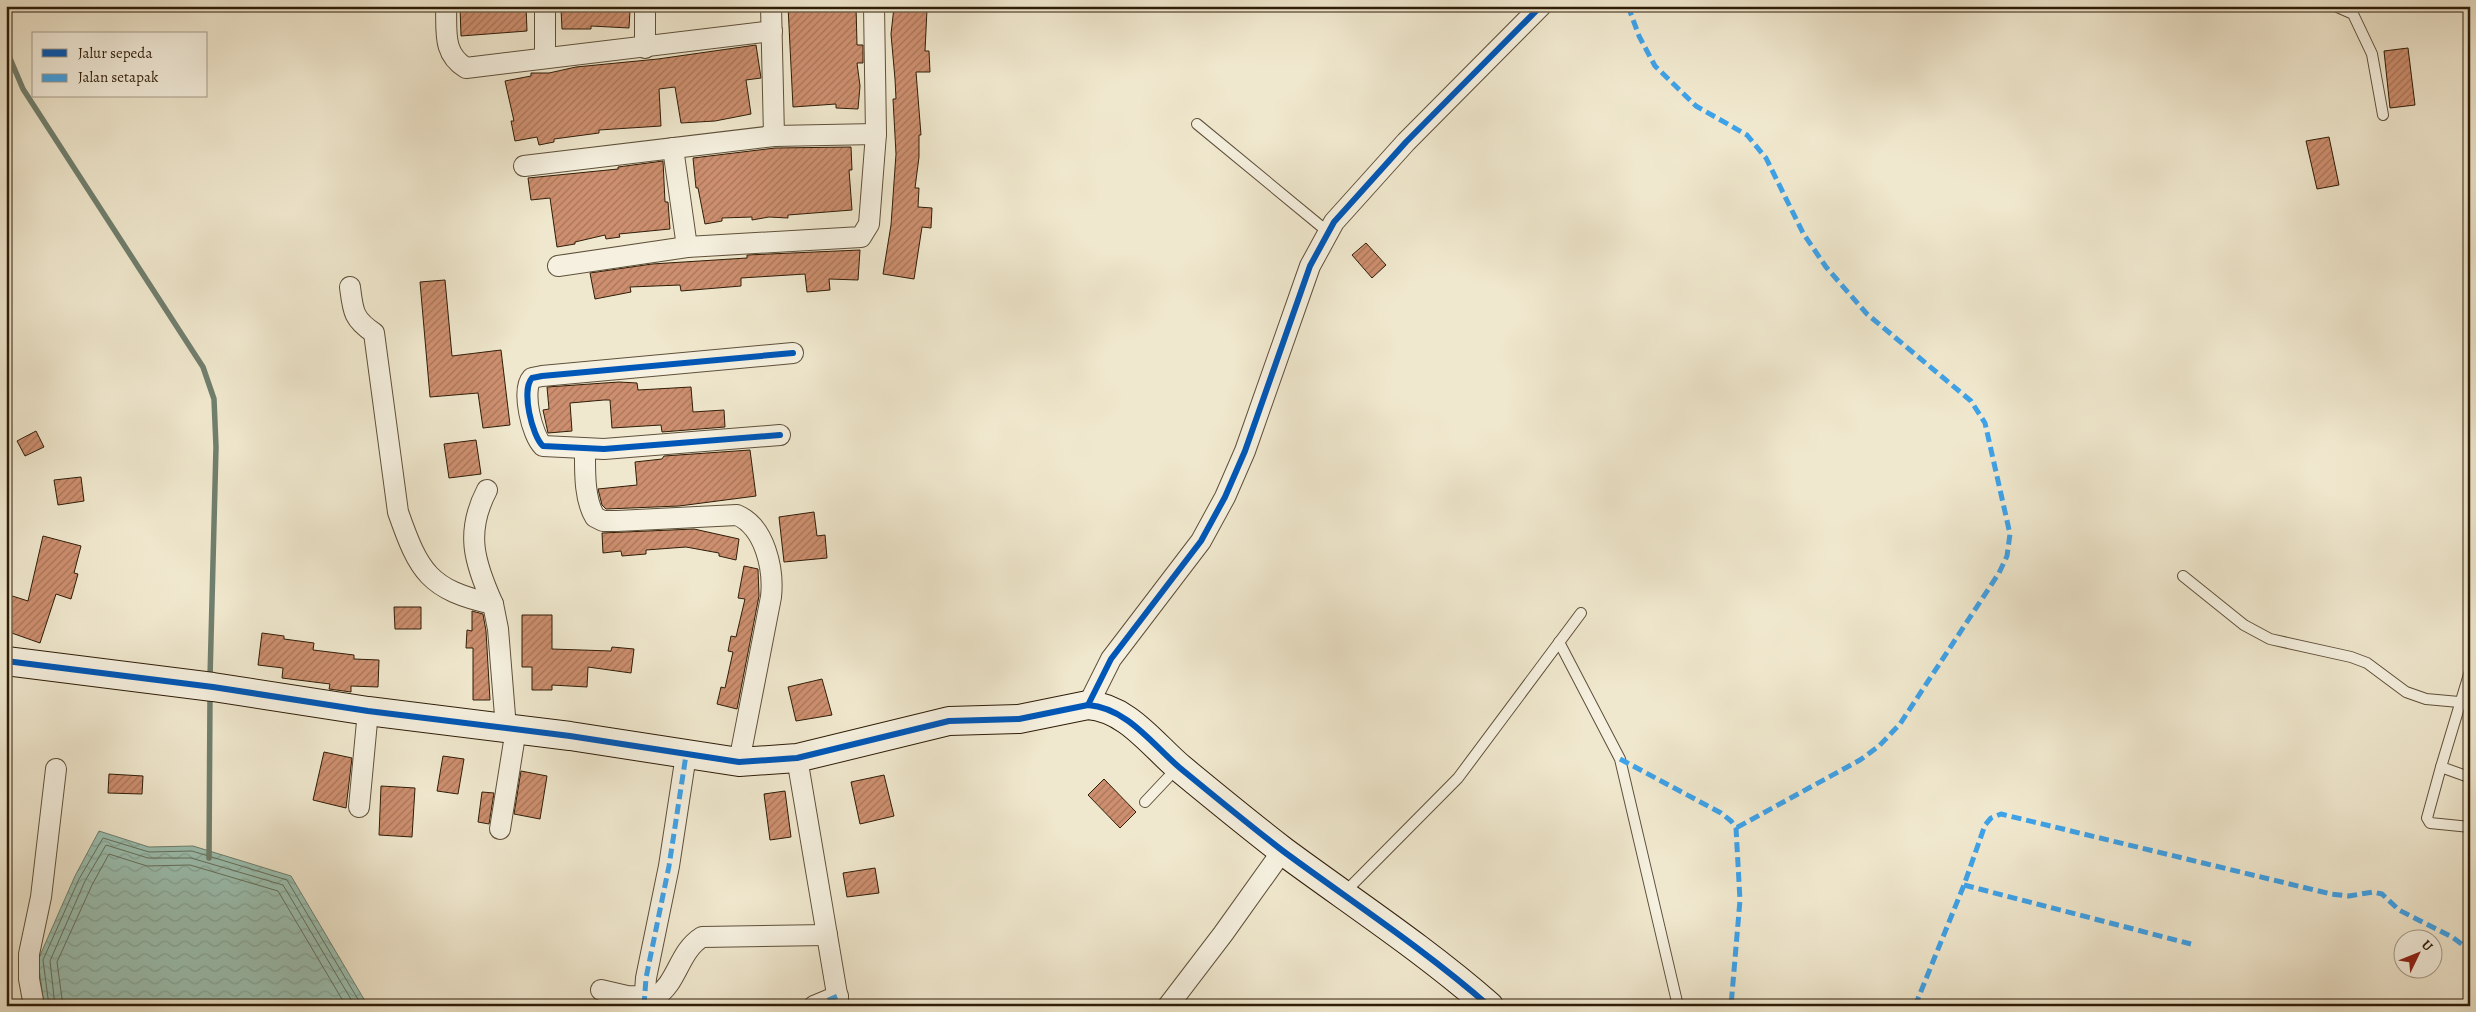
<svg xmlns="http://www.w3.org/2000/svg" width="2476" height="1012" viewBox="0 0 2476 1012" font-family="Alegreya,serif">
	<defs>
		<pattern id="water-waves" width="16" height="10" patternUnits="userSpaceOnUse" patternTransform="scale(1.25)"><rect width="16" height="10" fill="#9bc1b2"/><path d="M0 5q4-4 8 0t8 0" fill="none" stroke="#86a598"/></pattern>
		<pattern id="building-hatch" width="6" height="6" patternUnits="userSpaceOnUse" patternTransform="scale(1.25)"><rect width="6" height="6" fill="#cd8f6f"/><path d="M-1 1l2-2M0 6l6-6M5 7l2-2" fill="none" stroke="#a77459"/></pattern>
	</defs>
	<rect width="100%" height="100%" fill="#f0e8ce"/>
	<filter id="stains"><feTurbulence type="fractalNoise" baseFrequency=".004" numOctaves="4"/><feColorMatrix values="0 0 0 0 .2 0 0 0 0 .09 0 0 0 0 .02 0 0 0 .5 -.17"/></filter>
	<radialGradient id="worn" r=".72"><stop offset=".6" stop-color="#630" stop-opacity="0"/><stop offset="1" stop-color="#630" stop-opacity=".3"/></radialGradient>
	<path fill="url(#water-waves)" stroke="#707f6e" d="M99,831l50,16 44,-1 98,30 77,130h-324l-6,-46 37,-84z"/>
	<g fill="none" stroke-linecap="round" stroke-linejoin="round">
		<g stroke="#656f5d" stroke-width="1">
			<path d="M49,1006l-6,-46 36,-81 24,-41 46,14 43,-1 95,29 75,126"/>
			<path d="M55,1006l-5,-45 35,-80 21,-36 42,13h43l92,27 72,121"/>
			<path d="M63,1006l-6,-44 35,-77 17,-31 38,12 43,-1 88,26 68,115"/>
		</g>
		<g stroke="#707f6e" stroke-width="5.5">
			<path d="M6,49l17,40 180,278 11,32 2,48 -6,231"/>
			<path d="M209,858l1,-163"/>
		</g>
	</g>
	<g fill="url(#building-hatch)" stroke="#2f1d08">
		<path d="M460,6h66l1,25 -66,5z"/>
		<path d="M788,6h68l1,39h6v18h-6l3,23 -2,23 -22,-1v-4l-43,3z"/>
		<path d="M894,7l33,2 -2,42h4l1,21h-14l5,63h-2v22l-4,31h4l-1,19 14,1 -1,20 -9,-1 -8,52 -31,-5 8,-49 5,-71 -3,-55h3l-1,-20 -4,-45z"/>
		<path d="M586,8l44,3 -1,17 -38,-2v3h-29l-1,-20z"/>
		<path d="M756,45l5,33 -15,2 5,34 -36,7 -34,2 -6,-36 -16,2 2,37 -62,4v3l-45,6v3l-15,3 -2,-8 -22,4 -4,-20h3l-9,-40 26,-5v-3h18l27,-6 82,-8z"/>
		<path d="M2408,48l7,57 -25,3 -6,-57z"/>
		<path d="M2329,137l10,48 -22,4 -11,-48z"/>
		<path d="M851,147l1,23h-3l3,40 -64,5v3l-19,-1 -17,3v-3l-30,1v3l-17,3 -7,-36h-2l-3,-30 82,-10z"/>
		<path d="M663,161l2,41h3l2,27 -51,5 1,3 -14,2 -1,-4 -30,7v2l-18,3 -7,-49 -19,2 -3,-22 90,-9v-2z"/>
		<path d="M1366,243l20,22 -14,13 -20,-23z"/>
		<path d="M860,250l-2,30 -29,-1 1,11 -23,2 -2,-18 -64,4v8l-60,5 -1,-6 -50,2 1,5 -36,7 -5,-26 62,-9 95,-6v-3z"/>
		<path d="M445,280l7,76 49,-6 9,75 -27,3 -5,-35 -48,4 -10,-115z"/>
		<path d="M619,382l18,1 1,7 53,-3 2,25 31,-2 1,17 -63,5 -1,-7 -49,3 -2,-28h-6l-34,3 2,28 -24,2 -5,-23 6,-1 -2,-22z"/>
		<path d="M36,431l8,16 -19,9 -8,-15z"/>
		<path d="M476,440l5,34 -32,4 -5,-34z"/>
		<path d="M750,450l6,46 -77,10 -73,3 -4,-4 -4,-16 39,-4 -2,-23 27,-3 2,-3z"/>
		<path d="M81,477l3,24 -26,4 -4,-25z"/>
		<path d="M814,512l3,24 8,-1 2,23 -43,4 -5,-45z"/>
		<path d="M694,529l45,10 -3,21 -17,-4v-3l-33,-6 -40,3v4l-24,2 -1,-5 -18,2 -1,-20z"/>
		<path d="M43,536l38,10 -7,27 4,1 -7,25 -15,-5 -16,49 -34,-12v-37l22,7z"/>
		<path d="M744,566l14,3 1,27 -22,113 -20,-5 4,-17 4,1 8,-36 -5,-1 3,-15 5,1 9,-38 -7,-1z"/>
		<path d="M394,607h27v22h-26z"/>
		<path d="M472,611l11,3 3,17 4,69h-17v-52h-7l1,-18 5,1z"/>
		<path d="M522,615h30v34l59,2 1,-4 22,2 -3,24 -43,-6 -1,20 -35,-2v5h-20v-23h-10z"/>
		<path d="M262,633l22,3v3l30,4 -1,7 41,5v4l25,1 -1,27 -27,-1v6l-22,-3 1,-5 -48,-6 1,-10 -25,-3z"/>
		<path d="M822,679l10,36 -36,6 -8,-34z"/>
		<path d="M324,752l28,6 -6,50 -33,-8z"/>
		<path d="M443,756l21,3 -6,35 -21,-3z"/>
		<path d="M521,771l26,5 -7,43 -26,-5z"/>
		<path d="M109,774l34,2 -1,18 -34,-1z"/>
		<path d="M884,775l10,41 -34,8 -9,-42z"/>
		<path d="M1104,779l32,33 -16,16 -32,-33z"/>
		<path d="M381,786l34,2 -3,49 -33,-2z"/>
		<path d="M785,791l6,46 -21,3 -6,-46z"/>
		<path d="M482,792l12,1 -5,31 -11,-2z"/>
		<path d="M875,868l4,25 -32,4 -4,-24z"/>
	</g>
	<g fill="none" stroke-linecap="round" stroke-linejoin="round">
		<defs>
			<g id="lane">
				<path d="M2335,6l18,8 19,40 11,61"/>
				<path d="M1197,124l131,108"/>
				<path d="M2183,576l61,49 26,14 81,18 16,6 39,29 20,7 33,3"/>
				<path d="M1559,642l61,117 58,247"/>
				<path d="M2441,767l-14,51 3,5 40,4"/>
				<path d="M2466,776l-25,-9 29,-96"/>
				<path d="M1145,802l32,-34"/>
				<path d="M1344,893l114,-115 123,-165"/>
			</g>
			<g id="street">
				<path d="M446,6c1,25 -4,47 20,62l306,-37"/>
				<path d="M545,6v50"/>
				<path d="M645,6v42"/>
				<path d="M771,6l3,130"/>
				<path d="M673,148l14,99"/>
				<path d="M524,166l250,-30 102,-2"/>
				<path d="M558,266l129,-19 174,-10 8,-13 7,-90 -2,-128"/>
				<path d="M350,287c3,24 3,32 24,46l24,179c21,60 31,78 95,92l5,25 8,99"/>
				<path d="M780,435l-176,14 -61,-3c-11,-10 -22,-56 -11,-68l10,-2 251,-23"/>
				<path d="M585,450c0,21 -1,49 10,67l8,4h14l120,-6c28,12 37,54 34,82l-32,165"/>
				<path d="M487,490c-22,42 -13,72 6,114"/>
				<path d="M1088,705l23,-46 90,-118 24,-44 20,-46 65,-185 24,-44 72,-80 135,-136"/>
				<path d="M797,758l42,248"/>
				<path d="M359,807l9,-96"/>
				<path d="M500,829l16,-100"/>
				<path d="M601,990l26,6 28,1c23,-14 23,-45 47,-60l125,-2"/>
				<path d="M34,1006l-5,-27v-25l12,-57 15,-128"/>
				<path d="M644,1006l2,-28 23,-112 17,-111"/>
				<path d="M814,1006l24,-10"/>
				<path d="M1168,1006l55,-72 60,-84"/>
			</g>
			<path id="secondary" d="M6,661l207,26 155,24 202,25 169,26 58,-4 152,-37 70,-2 69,-14c39,3 64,39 92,63 34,28 68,56 103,83 69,51 141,98 206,155"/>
		</defs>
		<use href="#lane" stroke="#5f503a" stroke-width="12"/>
		<use href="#street" stroke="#5f503a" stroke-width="22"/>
		<use href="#secondary" stroke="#2f1d08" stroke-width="30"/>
		<use href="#lane" stroke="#f5f0df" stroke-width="10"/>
		<use href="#street" stroke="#f5f0df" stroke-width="20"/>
		<use href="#secondary" stroke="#f5f0df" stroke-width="28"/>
		<g stroke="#3ea2e9" stroke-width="5" stroke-dasharray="10 5" stroke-linecap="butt">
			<path d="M1628,6l11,30 16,30 41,40 51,29 19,23 37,75 23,34 41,47 104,87 14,22 25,111 -3,22 -8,17 -99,151 -21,22 -19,14 -124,68"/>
			<path d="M1620,759l101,54 10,8 5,7 4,72 -9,106"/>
			<path d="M1964,885l227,59"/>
			<path d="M644,1006l2,-28 23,-112 17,-111"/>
			<path d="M814,1006l24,-10"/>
			<path d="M1915,1006l49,-121 21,-60 6,-7 10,-4 330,80 18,2 24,-4 9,2 17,16 53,27 18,13"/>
		</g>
		<defs>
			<g id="cycleway">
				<path d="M780,435l-176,14 -61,-3c-11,-10 -22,-56 -11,-68l10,-2 251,-23"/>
				<path d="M6,661l207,26 155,24 202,25 169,26 58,-4 152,-37 70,-2 69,-14c39,3 64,39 92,63 34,28 68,56 103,83 69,51 141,98 206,155"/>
				<path d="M1088,705l23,-46 90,-118 24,-44 20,-46 65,-185 24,-44 72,-80 135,-136"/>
			</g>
		</defs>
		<use href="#cycleway" stroke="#f5f0df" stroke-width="9"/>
		<use href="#cycleway" stroke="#0057b8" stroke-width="6"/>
	</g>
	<rect width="2476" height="1012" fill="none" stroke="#f0e8ce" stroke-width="25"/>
	<rect x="8" y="8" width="2461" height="997" fill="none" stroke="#2f1d08" stroke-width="2.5"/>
	<rect x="12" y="12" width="2451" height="987" fill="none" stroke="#2f1d08"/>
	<rect x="32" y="32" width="175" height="65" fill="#f5f0df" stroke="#a69c89"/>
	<rect x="42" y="49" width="25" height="8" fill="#0057b8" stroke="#a69c89"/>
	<text x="78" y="58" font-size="15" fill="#2f1d08">Jalur sepeda</text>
	<rect x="42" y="74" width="25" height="8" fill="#3ea2e9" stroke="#a69c89"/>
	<text x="78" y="82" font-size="15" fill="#2f1d08">Jalan setapak</text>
	<g transform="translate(2418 954) rotate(47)"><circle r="24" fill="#f5f0df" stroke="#a69c89"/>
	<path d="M0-4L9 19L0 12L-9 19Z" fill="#8f2418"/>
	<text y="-8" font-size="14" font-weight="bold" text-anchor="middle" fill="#2f1d08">U</text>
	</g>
	<rect width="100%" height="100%" filter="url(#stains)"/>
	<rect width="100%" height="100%" fill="url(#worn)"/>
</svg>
